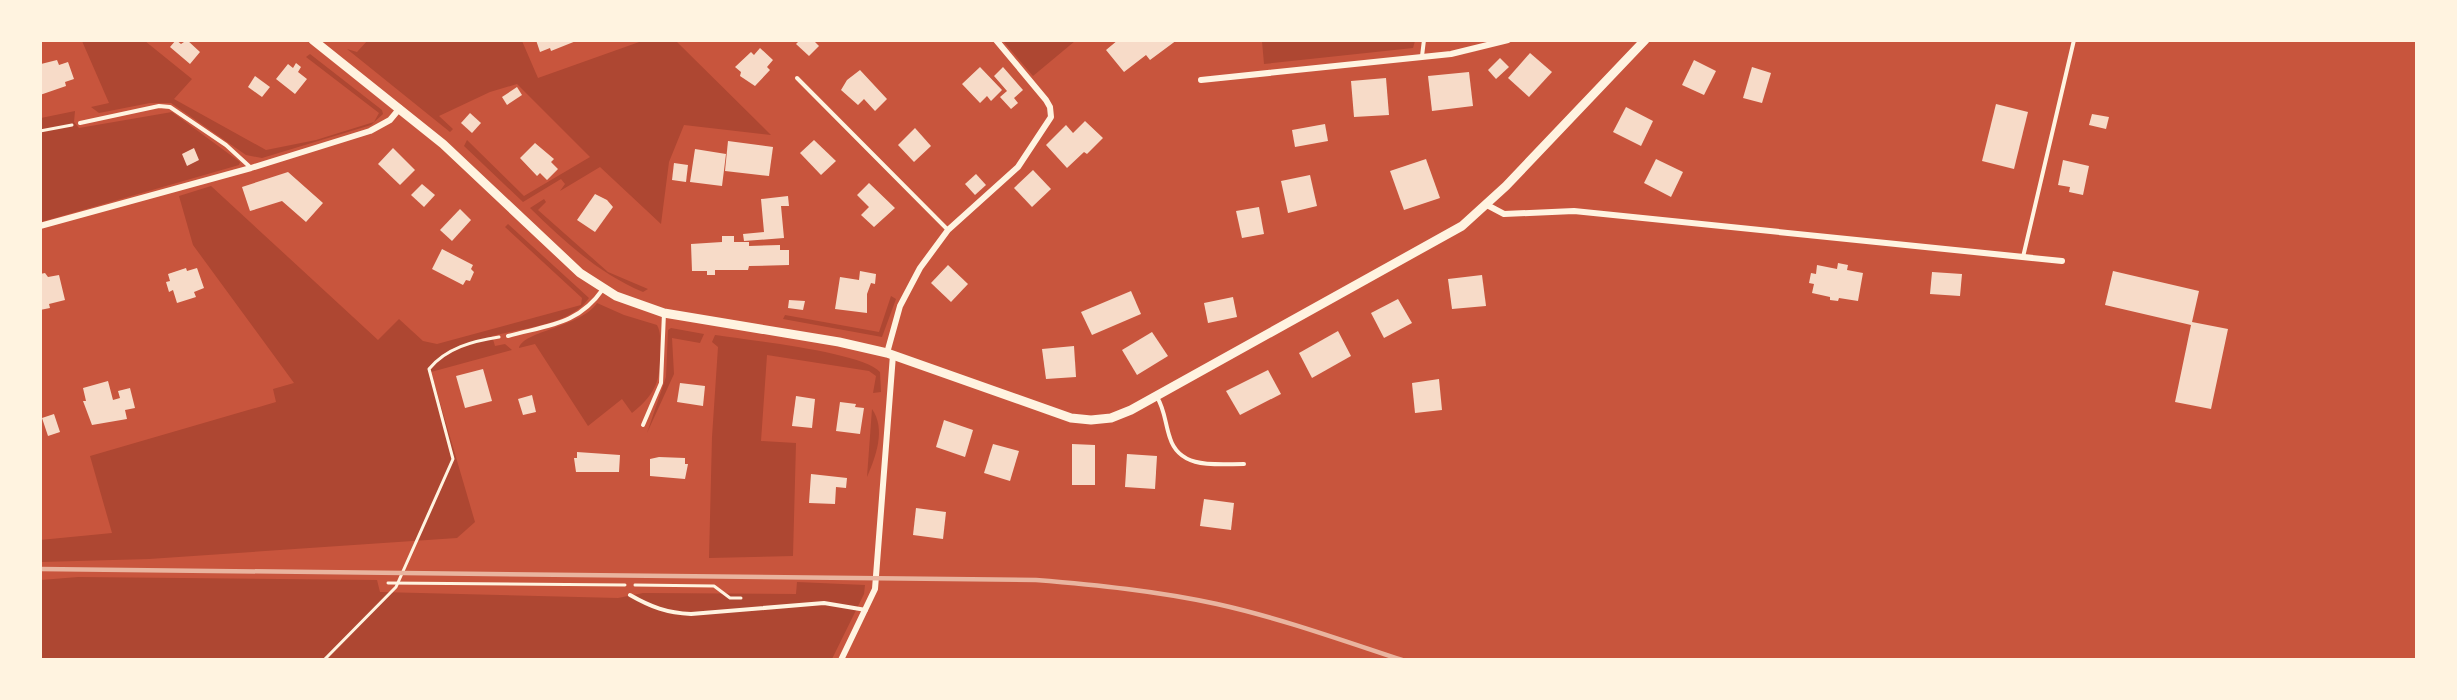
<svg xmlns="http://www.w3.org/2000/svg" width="2457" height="700" viewBox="0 0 2457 700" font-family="'IBM Plex Sans',sans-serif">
	<rect width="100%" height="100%" fill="#c8553d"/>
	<g fill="#ae4732">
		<path d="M368,40l154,1 16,37 104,-37h34l95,94 -87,-10 -15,37 -8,62 -61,-57 -40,24 5,-7 -4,-5 -38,23 -59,-56 3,-6 57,56 66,-39 -73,-73 -27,8 -51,24 14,13 -3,3 -103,-83 10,3z"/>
		<path d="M82,41h63l47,38 -18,20 92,51 50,-10 58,-18 5,-9 -73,-56 4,-3 72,56 1,4 -12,11 -109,33 -16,-3 -75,-52h-21l-51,10 -8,-6 18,-4z"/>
		<path d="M1003,41h72l-42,35z"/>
		<path d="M1262,41v-1l153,1 -2,7 -149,16z"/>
		<path d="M75,111l-1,11 5,6 93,-16 68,50 -1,3 -198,57v-104z"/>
		<path d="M211,186l167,154 21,-21 24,22 14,3 144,-39 1,-7 -77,-71 3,-3 81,74c-18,27 -67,30 -97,38l3,10 10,-2 7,6 -81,22 44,150 -18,16 -308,21 -108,3 -1,-22 72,-7 -22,-77 186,-54 -3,-13 21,-6 -101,-138 -14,-49z"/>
		<path d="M544,199l2,3 -8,8 70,62 40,17 -5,3c-45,-19 -78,-50 -113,-84z"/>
		<path d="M891,296l5,3 -14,38 -99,-18 2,-4 94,17z"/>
		<path d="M597,303l27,12 33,10c4,7 3,15 3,23 1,31 -3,45 -28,65l-10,-14 -34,27 -53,-82 -16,4c4,-17 62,-21 78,-45z"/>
		<path d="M671,328l33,6 -4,9 -28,-5 2,36 -27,59 19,-56 2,-47z"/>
		<path d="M715,335c32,5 148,17 165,37l1,20 -8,1 3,-17 -7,-5 -102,-16 -6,86 35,2 -3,113 -84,2 3,-121 6,-90 -6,-5z"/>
		<path d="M872,409c14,20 4,47 -5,68z"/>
		<path d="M78,577l299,3 3,12 238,6 25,-5 153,1 1,-12 68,3 -1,9 -32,65 -791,1v-80z"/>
	</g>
	<g fill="#f7dbc8">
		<path d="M176,40l5,4 6,-4 13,12 -10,12 -20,-17z"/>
		<path d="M536,40h40v1l-25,10 -1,-3 -10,4z"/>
		<path d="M800,40h13l6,6 -10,10 -13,-12z"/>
		<path d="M1118,40h59l-27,20 -4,-5 -22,17 -18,-22z"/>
		<path d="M760,48l13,12 -6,7 3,3 -15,16 -15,-10 1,-4 -6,-5 16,-15 3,3z"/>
		<path d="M1530,53l22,19 -23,25 -21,-19z"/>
		<path d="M1500,58l9,9 -13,12 -8,-9z"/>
		<path d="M57,60l2,5 9,-3 6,17 -9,3 1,4 -26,9 1,-31z"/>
		<path d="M1694,60l22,11 -12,24 -22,-10z"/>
		<path d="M296,63l5,4 -3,5 9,7 -12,15 -19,-15 12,-15 5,4z"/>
		<path d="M980,67l22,23 -11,11 -4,-5 -7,7 -18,-19z"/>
		<path d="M1003,67l20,23 -9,8 4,5 -7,6 -11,-12 7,-6 -13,-15z"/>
		<path d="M1752,67l19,6 -9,30 -19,-5z"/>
		<path d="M860,70l27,29 -12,12 -11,-12 -6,6 -17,-15 6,-10z"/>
		<path d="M1469,72l4,34 -41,5 -4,-35z"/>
		<path d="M255,76l15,11 -8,10 -14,-10z"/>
		<path d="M1386,78l3,37 -35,2 -3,-36z"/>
		<path d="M517,87l5,8 -15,10 -5,-8z"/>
		<path d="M1996,104l32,8 -14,57 -32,-8z"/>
		<path d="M1626,107l27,14 -12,25 -28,-14z"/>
		<path d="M470,113l11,10 -9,10 -11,-10z"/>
		<path d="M2092,114l17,3 -3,12 -17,-4z"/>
		<path d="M1085,121l18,17 -16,16 -3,-2 -17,16 -21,-23 20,-20 7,8z"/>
		<path d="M1325,124l3,17 -33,6 -3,-17z"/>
		<path d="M915,128l16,18 -17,16 -16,-17z"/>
		<path d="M814,140l22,21 -15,14 -21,-22z"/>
		<path d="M728,141l45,6 -4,29 -44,-5z"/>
		<path d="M535,143l19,16 -3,3 7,7 -11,11 -7,-7 -3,3 -17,-18z"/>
		<path d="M194,148l5,12 -12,6 -5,-12z"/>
		<path d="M393,148l22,22 -15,15 -22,-21z"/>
		<path d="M695,149l31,5 -4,32 -32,-4z"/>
		<path d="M1426,159l14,39 -36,12 -14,-39z"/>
		<path d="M1656,159l27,13 -12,25 -27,-14z"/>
		<path d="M2063,160l26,6 -6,29 -14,-3 1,-5 -12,-2z"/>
		<path d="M674,163l14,2 -2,17 -14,-2z"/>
		<path d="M1033,170l18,19 -19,18 -18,-19z"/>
		<path d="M288,172l35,31 -17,19 -24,-21 -32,10 -8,-24z"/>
		<path d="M976,174l10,11 -11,10 -10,-11z"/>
		<path d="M1310,175l7,31 -29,7 -7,-32z"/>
		<path d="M869,183l26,25 -21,19 -13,-12 8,-8 -12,-12z"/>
		<path d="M422,184l13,11 -11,12 -13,-12z"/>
		<path d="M595,194l12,6 6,7 -18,25 -18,-12z"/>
		<path d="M788,196l1,10h-8l3,32 -40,3 -1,-7 21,-2 -3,-33z"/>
		<path d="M1259,207l5,27 -22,4 -6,-27z"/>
		<path d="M460,209l11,11 -19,21 -12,-11z"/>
		<path d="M722,236h12v6h15v4l31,-1v5h9v15l-40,1 -1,4h-33v5h-8v-4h-15l-1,-27 31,-2z"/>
		<path d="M442,249l31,16 -2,4 3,3 -4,9 -4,-1 -3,5 -31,-16z"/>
		<path d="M1838,263l10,2 -1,5 16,3 -5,28 -19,-3 -1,3 -8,-1v-3l-18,-4 2,-9 -5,-1 2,-10 5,1 1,-9 20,4z"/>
		<path d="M948,265l20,19 -17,18 -20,-19z"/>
		<path d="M186,268l1,3 10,-3 7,20 -10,4 2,5 -19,6 -4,-13 -4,2 -3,-10 4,-1 -2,-7z"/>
		<path d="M860,271l16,3 -1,10 -4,-1 -4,11v19l-32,-4 5,-32 19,3z"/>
		<path d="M2113,271l86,20 -7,31 36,7 -17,80 -36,-7 16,-77 -86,-20z"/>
		<path d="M1932,272l30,2 -2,22 -30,-2z"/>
		<path d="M45,273l3,4 11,-2 6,25 -16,4 1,4 -10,2v-36z"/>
		<path d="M1482,275l4,31 -34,3 -4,-30z"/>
		<path d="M1131,291l10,23 -49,21 -11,-23z"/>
		<path d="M1233,297l4,20 -29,6 -4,-20z"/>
		<path d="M1398,299l14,24 -28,15 -13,-25z"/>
		<path d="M789,300l16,1 -2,9 -15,-2z"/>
		<path d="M1338,331l13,25 -39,22 -13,-25z"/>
		<path d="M1152,332l16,24 -31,19 -15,-25z"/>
		<path d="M1074,346l2,31 -30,2 -4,-30z"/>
		<path d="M483,369l9,32 -27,7 -9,-32z"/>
		<path d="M1268,370l13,24 -41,21 -14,-24z"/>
		<path d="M1439,379l3,31 -27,3 -3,-30z"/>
		<path d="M108,381l5,19 7,-2 -2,-7 12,-3 5,20 -10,2 2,9 -35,6 -9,-24h3l-3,-13z"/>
		<path d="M680,383l25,3 -2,20 -26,-4z"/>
		<path d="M532,395l4,17 -13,3 -5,-16z"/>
		<path d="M796,396l19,3 -3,29 -20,-2z"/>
		<path d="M840,402l16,2 -1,3 9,1 -4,26 -24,-3z"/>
		<path d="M54,414l6,18 -12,4 -6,-18z"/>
		<path d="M944,420l29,10 -8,27 -29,-10z"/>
		<path d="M993,444l26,7 -9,30 -26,-8z"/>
		<path d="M1072,444l23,1v40h-23z"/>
		<path d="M577,452l43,3 -1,17h-43l-2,-14h3z"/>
		<path d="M1127,454l30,2 -2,33 -30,-2z"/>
		<path d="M659,457l26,1v6h3l-3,15 -35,-3v-17z"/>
		<path d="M811,474l36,4 -1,10 -10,-1 -1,17 -26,-1z"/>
		<path d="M1204,499l30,4 -3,27 -31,-4z"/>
		<path d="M916,508l30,4 -3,27 -30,-4z"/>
	</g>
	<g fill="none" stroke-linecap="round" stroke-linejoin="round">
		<g stroke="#fff3e0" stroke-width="3">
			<path d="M40,131l32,-6"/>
			<path d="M388,583l237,2"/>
			<path d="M635,585l79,1 16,12h11"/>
			<path d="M324,660l72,-73 57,-128 -24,-90c17,-21 44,-28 70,-32"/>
		</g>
		<g stroke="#fff3e0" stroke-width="4">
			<path d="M1422,56l2,-16"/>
			<path d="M797,78l151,152"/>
			<path d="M80,123l79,-17 11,1 56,38 24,22"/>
			<path d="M2023,257l51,-217"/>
			<path d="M508,336c40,-11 70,-11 95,-47"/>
			<path d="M1157,397c8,13 8,27 13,41 10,32 47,26 74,26"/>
			<path d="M643,425l18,-42 3,-70"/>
			<path d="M630,595c21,12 37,18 61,19l133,-11 42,7"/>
		</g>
		<g stroke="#fff3e0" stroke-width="6">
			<path d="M1201,80l250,-26 57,-14"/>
			<path d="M1487,205l17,9 70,-3 488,50"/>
			<path d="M40,226l211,-58 119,-37 20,-11 10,-12"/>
			<path d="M887,353l13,-47 20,-38 28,-38 70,-63 33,-50 -1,-10 -4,-7 -50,-60"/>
			<path d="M841,660l34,-71 18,-234"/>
		</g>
		<path stroke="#fff3e0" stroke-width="9" d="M313,40l130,104 137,129 36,23 48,17 175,29 48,11 184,65 20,2 20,-2 20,-8 331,-184 44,-40 139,-146"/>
		<path stroke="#e9b49f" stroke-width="4.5" d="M40,569l996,11c61,5 121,11 181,24 63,14 124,36 185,56"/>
	</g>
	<rect width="2457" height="700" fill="none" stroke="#fff3e0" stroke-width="84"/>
</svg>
